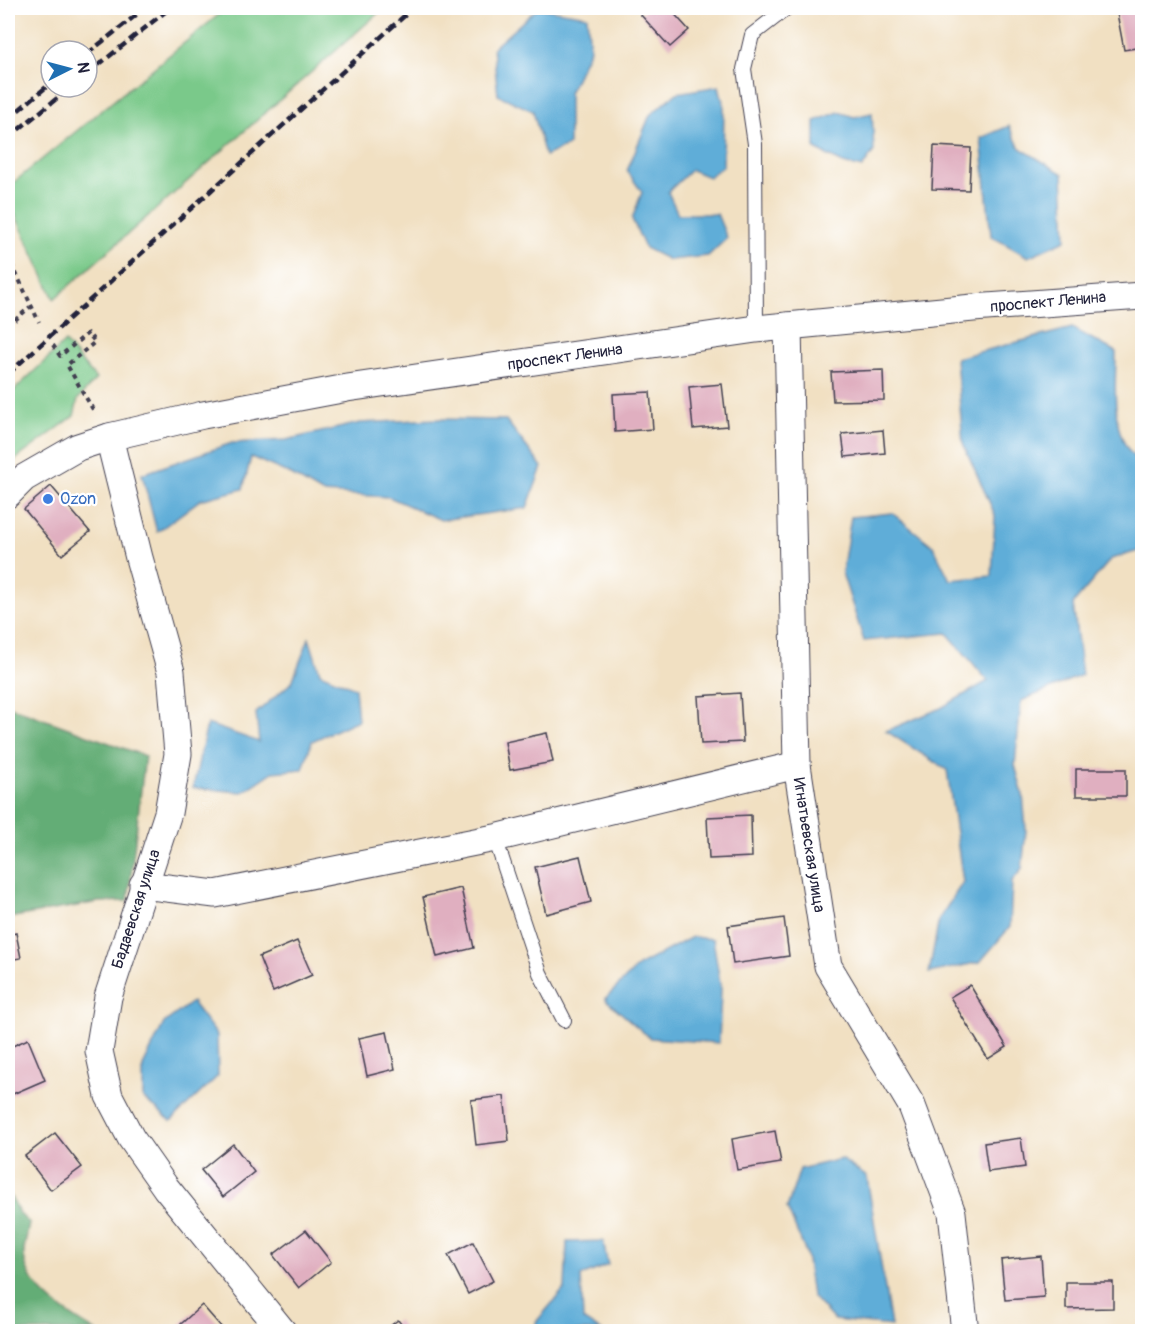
<svg xmlns="http://www.w3.org/2000/svg" width="1150" height="1339" viewBox="0 0 1150 1339" font-family="Pangolin,sans-serif">
	<rect width="100%" height="100%" fill="#fff"/>
	<filter id="ink" filterUnits="userSpaceOnUse"><feTurbulence type="fractalNoise" baseFrequency=".0167" numOctaves="2"/><feDisplacementMap in="SourceGraphic" scale="12" xChannelSelector="R" yChannelSelector="G"/><feConvolveMatrix kernelMatrix="1 2 1 2 8 2 1 2 1" color-interpolation-filters="sRGB"/></filter>
	<filter id="wash" filterUnits="userSpaceOnUse"><feTurbulence type="fractalNoise" baseFrequency=".008" numOctaves="4" result="noise"/><feDisplacementMap in="SourceGraphic" scale="24" xChannelSelector="R" yChannelSelector="G"/><feGaussianBlur stdDeviation="1.35" result="paint"/><feColorMatrix in="noise" values="0 0 0 0 0 0 0 0 0 0 0 0 0 0 0 0 0 1.4 0 .05"/><feComposite in="paint" operator="in"/></filter>
	<g filter="url(#wash)">
		<rect width="100%" height="100%" fill="#f1e0c2"/>
		<g fill="#7ac98a" stroke="#4e7662" stroke-width="1.5">
			<path d="M227,8h157l-330,291 -46,-100v-12z"/>
			<path d="M65,342l31,37 -18,20 -4,17 -66,49v-69z"/>
		</g>
		<g fill="#63ad76" stroke="#426858" stroke-width="1.5">
			<path d="M8,706l137,50 -17,145 -29,1 -91,16z"/>
			<path d="M8,1191l11,22 10,10c-1,10 -6,23 -5,33 2,33 46,60 71,75h-87z"/>
		</g>
		<g fill="#5eadd8" stroke="#40688a" stroke-width="1.5">
			<path d="M538,8l49,8 3,33 -21,44v52l-24,11 -12,-45 -35,-16 -5,-47z"/>
			<path d="M719,86l5,20 -1,60 -14,11 -18,-7 -23,22 10,22h39l10,24 -19,18 -39,4 -24,-12 -13,-29 10,-27 -15,-21 23,-56 27,-22z"/>
			<path d="M839,112l15,5 18,-4 2,38 -12,17 -19,-5 -28,-14v-28z"/>
			<path d="M1009,126l11,22 43,26 3,66 -38,17 -37,-21 -10,-98z"/>
			<path d="M1072,328l44,24c0,36 -8,88 26,112v86l-31,9 -38,45 9,71 -61,26 -6,64 8,30 3,35 -4,39 -10,12 -2,46 -30,35 -51,11 10,-54 24,-37 -16,-112 -61,-39 55,-23 47,-27 -41,-48 -83,8 -22,-68 9,-56 41,-4 41,33 17,34 42,-4 3,-61 -32,-72 -7,-85z"/>
			<path d="M437,419l69,1 36,47 -15,41 -86,12 -52,-23 -67,-4 -34,-20 -37,-16 -8,32 -43,11 -43,32 -15,-58 90,-31 54,-3 74,-17z"/>
			<path d="M309,638l11,35 35,15 3,32 -46,21 -9,28 -30,3 -30,20 -50,-4 14,-64 52,18 -3,-29 36,-31z"/>
			<path d="M692,937l21,2 8,50 -2,54 -69,-5 -45,-39 33,-33z"/>
			<path d="M192,1002l25,33 1,41 -47,45 -28,-23v-32l21,-43z"/>
			<path d="M841,1159l26,18 24,149 -57,-6 -22,-24 -6,-43 -19,-45 13,-39z"/>
			<path d="M603,1241l5,24 -27,11 2,43 18,12h-65v-9l29,-34 2,-46z"/>
		</g>
		<g id="blocks">
			<g fill="#e0afc0">
				<path d="M647,8h22l20,22 -19,17 -30,-33z"/>
				<path d="M1116,8h26v39l-18,3z"/>
				<path d="M934,146l37,2 -2,42 -37,-1z"/>
				<path d="M883,370l1,30 -51,1 -2,-29z"/>
				<path d="M722,384l5,42 -34,3 -4,-42z"/>
				<path d="M650,392l3,37 -38,3 -2,-38z"/>
				<path d="M883,430l2,23 -40,4 -3,-23z"/>
				<path d="M51,486l39,46 -28,23 -38,-46z"/>
				<path d="M740,693l3,49 -42,2 -3,-48z"/>
				<path d="M547,733l6,29 -43,8 -5,-28z"/>
				<rect x="1076" y="769" width="50" height="27"/>
				<path d="M751,815l1,42 -43,2 -2,-42z"/>
				<path d="M580,856l11,46 -45,12 -11,-47z"/>
				<path d="M461,888l13,60 -37,9 -14,-60z"/>
				<path d="M784,918l5,38 -56,8 -5,-38z"/>
				<path d="M16,933l5,25 -13,2v-25z"/>
				<path d="M297,941l15,34 -39,17 -14,-35z"/>
				<path d="M970,985l37,62 -19,12 -38,-62z"/>
				<path d="M387,1032l8,37 -28,7 -8,-38z"/>
				<path d="M28,1039l17,41 -37,16v-48z"/>
				<path d="M504,1096l5,45 -33,4 -5,-45z"/>
				<path d="M775,1131l6,32 -44,7 -5,-31z"/>
				<path d="M55,1133l27,34 -31,23 -26,-34z"/>
				<path d="M1021,1138l4,29 -37,5 -4,-29z"/>
				<path d="M233,1144l21,28 -31,25 -22,-27z"/>
				<path d="M306,1230l25,32 -32,26 -26,-33z"/>
				<path d="M473,1242l20,39 -25,13 -20,-39z"/>
				<path d="M1041,1256l3,41 -39,3 -4,-40z"/>
				<path d="M1066,1282h47v26l-47,1z"/>
				<path d="M202,1305l21,24 -3,3h-48z"/>
				<path d="M398,1320l9,12h-25z"/>
			</g>
		</g>
	</g>
	<g filter="url(#ink)">
		<use href="#blocks" fill-opacity="0" stroke="#413e4f" stroke-width="1.5"/>
		<g fill="none" stroke-linecap="round" stroke-linejoin="round">
			<defs>
				<g id="service">
					<path d="M756,329l-1,-185 -11,-75 8,-34 35,-27"/>
					<path d="M495,838l45,135 24,47"/>
				</g>
				<g id="minor">
					<path d="M788,326l9,439 31,201 84,140 40,107 13,119"/>
					<path d="M109,437l30,121 32,114 7,82 -10,59 -60,184 -9,54 10,45 22,42 35,50 117,144"/>
					<path d="M8,494l16,-16 54,-31 31,-10 94,-22 144,-27 409,-59 217,-21 169,-12"/>
					<path d="M143,885l72,9 280,-56 302,-73"/>
				</g>
			</defs>
			<use href="#service" stroke="#413e4f" stroke-width="16"/>
			<use href="#minor" stroke="#413e4f" stroke-width="29"/>
			<g stroke="#413e4f" stroke-width="4" stroke-dasharray="4.5 4.5" stroke-linecap="butt">
				<path d="M8,256l31,66"/>
				<path d="M8,326l22,-19"/>
				<path d="M53,345l7,11 28,-23 7,9 -28,23 28,48"/>
			</g>
			<use href="#service" stroke="#fff" stroke-width="14"/>
			<use href="#minor" stroke="#fff" stroke-width="27"/>
			<g stroke="#22223b" stroke-width="4.5" stroke-dasharray="9 4.5" stroke-linecap="butt">
				<path d="M87,54l58,-46"/>
				<path d="M87,74l83,-66"/>
				<path d="M8,119l43,-36"/>
				<path d="M8,138l63,-51"/>
				<path d="M8,374l405,-366"/>
			</g>
		</g>
	</g>
	<circle fill="#3f7fe0" stroke="#fff" stroke-width="2" cx="48" cy="499" r="6"/>
	<g text-anchor="middle" dominant-baseline="central" stroke-width="4.5" stroke-linejoin="round" paint-order="stroke">
		<g font-size="16" fill="#22223b" stroke="#fff">
			<text transform="translate(1048 302) rotate(-5)">проспект Ленина</text>
			<text transform="translate(565 357) rotate(-8)">проспект Ленина</text>
			<text transform="translate(809 845) rotate(81)">Игнатьевская улица</text>
			<text transform="translate(136 909) rotate(-72)">Бадаевская улица</text>
		</g>
		<g font-size="16" fill="#366cbe" stroke="#fff" text-anchor="start">
			<text x="60" y="499">Ozon</text>
		</g>
	</g>
	<rect width="1150" height="1339" fill="none" stroke="#fff" stroke-width="30"/>
	<g transform="translate(69 69) rotate(84)"><circle r="28" fill="#ffffff" stroke="#a7a7b1" stroke-width="1.5"/>
	<path d="M0-4.5L10 22L0 15L-10 22Z" fill="#1f6fb2"/>
	<text y="-9" font-size="16" font-weight="bold" text-anchor="middle" fill="#22223b">N</text>
	</g>
</svg>
